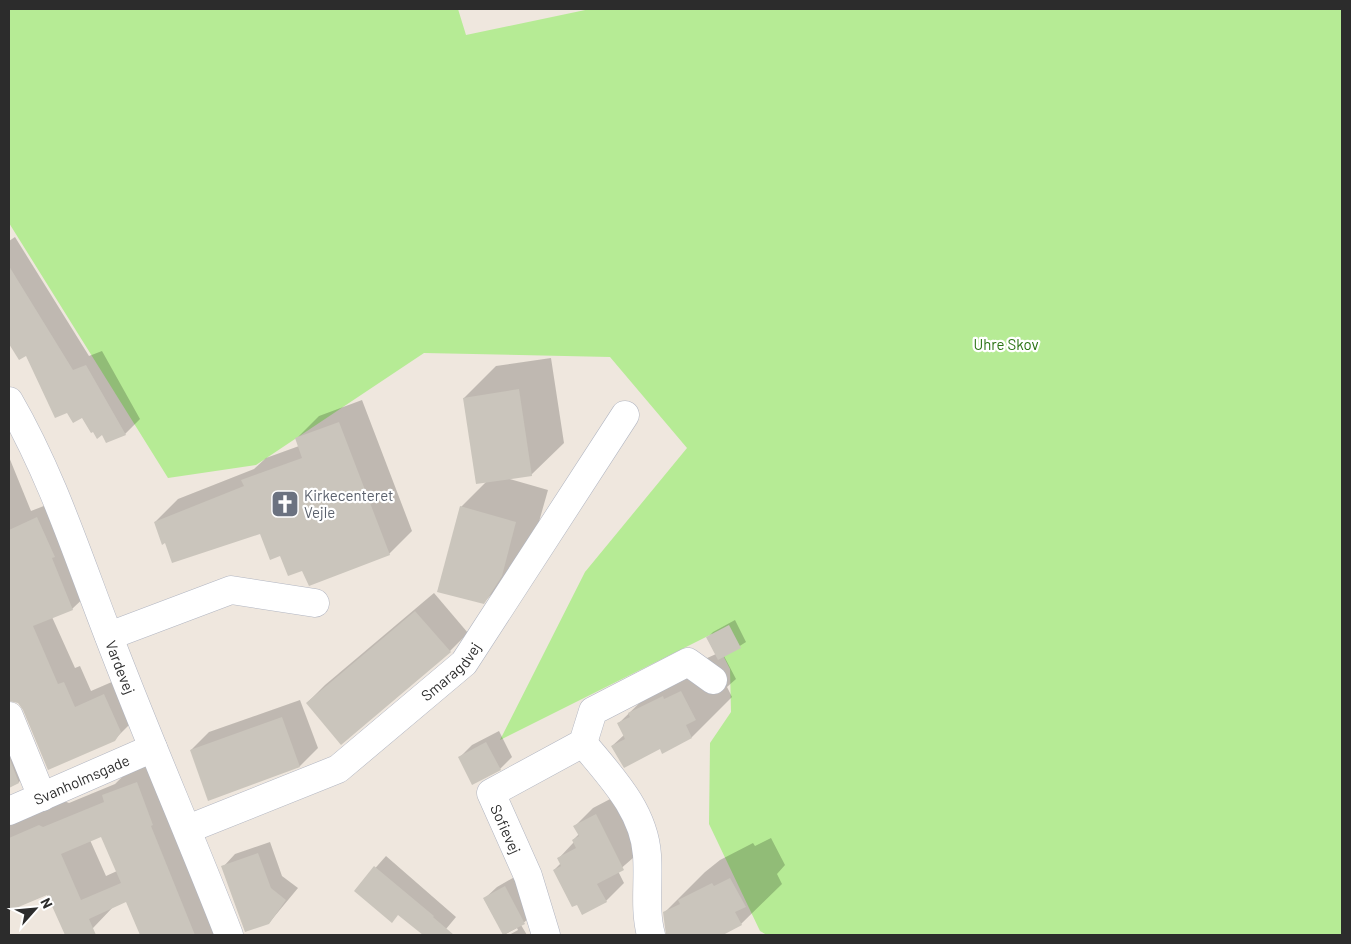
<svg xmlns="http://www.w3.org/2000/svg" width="1351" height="944" viewBox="0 0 1351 944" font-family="Barlow,sans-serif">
	<rect width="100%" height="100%" fill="#efe7de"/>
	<path fill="#b6eb95" d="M9,9h449l8,26 124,-26h752v926h-575l-7,-4 -51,-107 1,-81 21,-31 -1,-43 -18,-35 -212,106 85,-168 102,-124 -77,-91 -186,-4 -168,112 -88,13 -159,-255z"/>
	<g fill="#0003" fill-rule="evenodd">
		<path d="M15,237l74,119 13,-5 38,68 -15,15h-22l-20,-18 -57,-62 -6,4 -11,-17v-100z"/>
		<path d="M551,358l13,85 -33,32 -25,3 42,12 -15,53 -18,28 -32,32 -22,-96 26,-26 -23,-83 32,-32z"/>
		<path d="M362,400l50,131 -23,23 -86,15 -22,-15 -20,-22 -96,9 -10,-19 23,-23 76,-30 12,-11 33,-12 -3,-7 23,-23z"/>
		<path d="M9,457l22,54 23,-9 35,91 -17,16 -20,8 23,51 5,-2 11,25 30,-13 10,45 -17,17 -96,-42 -9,2z"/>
		<path d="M434,593l34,40 -18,18 -143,52 18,-18z"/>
		<path d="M735,620l11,22 -22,14 12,23 -9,8 5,10 -40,40 -31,11 -49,-2 12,-11 -6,-11 52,-51 33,-17 2,3 11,-5 -9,-16 6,-6z"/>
		<path d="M300,700l18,48 -18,18 -109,-16 18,-18z"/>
		<path d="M499,731l13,26 -12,12 -41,-11 13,-13z"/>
		<path d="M9,742l26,23 -16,17 -10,4z"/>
		<path d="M161,758l68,177h-88l-15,-35 -11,5 -22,23 -18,7h-8l-19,-41 -39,16v-90l55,-19 5,2 46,-19 13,-13zM102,835l15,36 -11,5 -16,-36z"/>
		<path d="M614,797l27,54 -23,20 6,12 -18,18 -52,-31 7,-7 -2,-5 15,-16 -1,-2 6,-6 -4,-8 18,-18z"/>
		<path d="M771,838l14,27 -8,9 5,10 -41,40 -21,11h-53l-2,-23 40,-40 15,-12 33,-17 2,3z"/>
		<path d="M270,842l12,34 16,12 -29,35 -46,-56 12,-13z"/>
		<path d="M386,856l70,61 -15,18h-16l-26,-21 -44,-23z"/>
		<path d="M518,875l19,36 -16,14 6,10h-18l9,-5 -1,-2 -13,7 -20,-36 13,-12z"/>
	</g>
	<g fill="#cac5bc" fill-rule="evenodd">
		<path d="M9,266l64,104 13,-5 40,70 -20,8 -4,-8 -5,4 -4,-7 -2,1 -9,-15 -9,5 -6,-10 -12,5 -29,-62 -7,4 -10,-16z"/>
		<path d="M519,389l13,87 -56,8 -13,-86z"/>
		<path d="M339,422l51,133 -81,31 -7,-15 -14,5 -8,-20 -10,4 -10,-26 -88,29 -7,-20 -3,2 -8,-23 90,-36 -3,-6 61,-22 -7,-20z"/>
		<path d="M460,506l56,16 -14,54 -18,28 -47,-12z"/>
		<path d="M37,517l18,40 -3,1 21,52 -40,16 25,58 6,-2 11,25 29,-13 17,38 -6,9 -67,29 -25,-60 -5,-7 -9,-2v-171z"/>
		<path d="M415,611l36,41 -110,93 -35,-42z"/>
		<path d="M729,625l12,23 -23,12 -12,-23z"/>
		<path d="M681,691l15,29 -10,5 6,13 -30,16 -2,-5 -36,19 -13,-22 14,-7 -8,-16 13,-6 -2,-4 35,-17 1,3z"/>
		<path d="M282,717l18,50 -92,34 -18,-51z"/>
		<path d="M486,742l15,28 -29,15 -14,-28z"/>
		<path d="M9,757l10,26 -10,5z"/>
		<path d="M137,782l16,43 -2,1 44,109h-55l-14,-33 -37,17 7,16h-31l-18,-40 -38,16v-73l30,-13 4,2 61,-25 -2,-7zM101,837l20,46 -40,17 -20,-46z"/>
		<path d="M596,814l28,56 -27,14 10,18 -25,13 -5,-10 -5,2 -19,-37 8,-4 -4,-8 19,-10 -4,-8 7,-4 -6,-10z"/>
		<path d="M258,853l13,35 15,12 -17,24 -24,8 -24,-66z"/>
		<path d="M374,866l60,50 -1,1 21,18h-31l-25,-20 -6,8 -38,-32z"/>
		<path d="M730,878l16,29 -11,5 7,13 -19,10h-57l-3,-23 17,-8 -2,-4 34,-17 2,3z"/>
		<path d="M505,886l20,38 -22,11 -20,-37z"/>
	</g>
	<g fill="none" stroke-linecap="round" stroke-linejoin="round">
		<defs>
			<g id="minor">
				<path id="s1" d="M9,401c43,74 69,156 100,236 38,100 81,198 120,298"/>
				<path d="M109,636l122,-46 84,13"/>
				<path d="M9,716l33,81"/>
				<path d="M583,743c27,33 61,67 64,112 2,27 -3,54 4,80"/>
				<path id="s2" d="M9,811l144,-63"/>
				<path id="s3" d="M188,829l150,-60 126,-106 161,-248"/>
				<path d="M546,935l-18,-59 -37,-83 92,-50 10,-32 95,-49 25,18"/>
			</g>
		</defs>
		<use href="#minor" stroke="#b1b5c1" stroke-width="29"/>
		<use href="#minor" stroke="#fff" stroke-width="28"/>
	</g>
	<defs>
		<symbol id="church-square" viewBox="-11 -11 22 22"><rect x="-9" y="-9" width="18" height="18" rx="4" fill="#6b7280" stroke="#fff"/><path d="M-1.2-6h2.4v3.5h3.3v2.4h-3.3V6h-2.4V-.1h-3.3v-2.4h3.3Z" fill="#fff"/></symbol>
	</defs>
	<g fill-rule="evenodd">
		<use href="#church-square" x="269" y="488" width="32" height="32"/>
	</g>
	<g text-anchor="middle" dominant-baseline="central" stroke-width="4.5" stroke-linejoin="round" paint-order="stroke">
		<g font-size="15" fill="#2a7313" stroke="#fff">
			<text x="1006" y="344">Uhre Skov</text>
		</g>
		<g font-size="15" fill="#5b616d" stroke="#fff" text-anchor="start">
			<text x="304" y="495">Kirkecenteret<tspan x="304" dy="17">Vejle</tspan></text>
		</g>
		<g font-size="15" fill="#2c2c2c" stroke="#fff">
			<text stroke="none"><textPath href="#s1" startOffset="289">Vardevej</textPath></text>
			<text stroke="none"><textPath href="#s3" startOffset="311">Smaragdvej</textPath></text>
			<text stroke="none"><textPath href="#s2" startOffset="79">Svanholmsgade</textPath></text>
			<text transform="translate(506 829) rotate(66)">Sofievej</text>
		</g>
	</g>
	<rect width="1351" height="944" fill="none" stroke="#2c2c2c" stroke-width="20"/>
	<g transform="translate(35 909) rotate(63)" stroke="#ffffff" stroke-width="4" paint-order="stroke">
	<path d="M0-4L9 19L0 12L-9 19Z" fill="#2c2c2c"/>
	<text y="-8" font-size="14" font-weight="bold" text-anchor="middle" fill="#2c2c2c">N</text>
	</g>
</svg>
